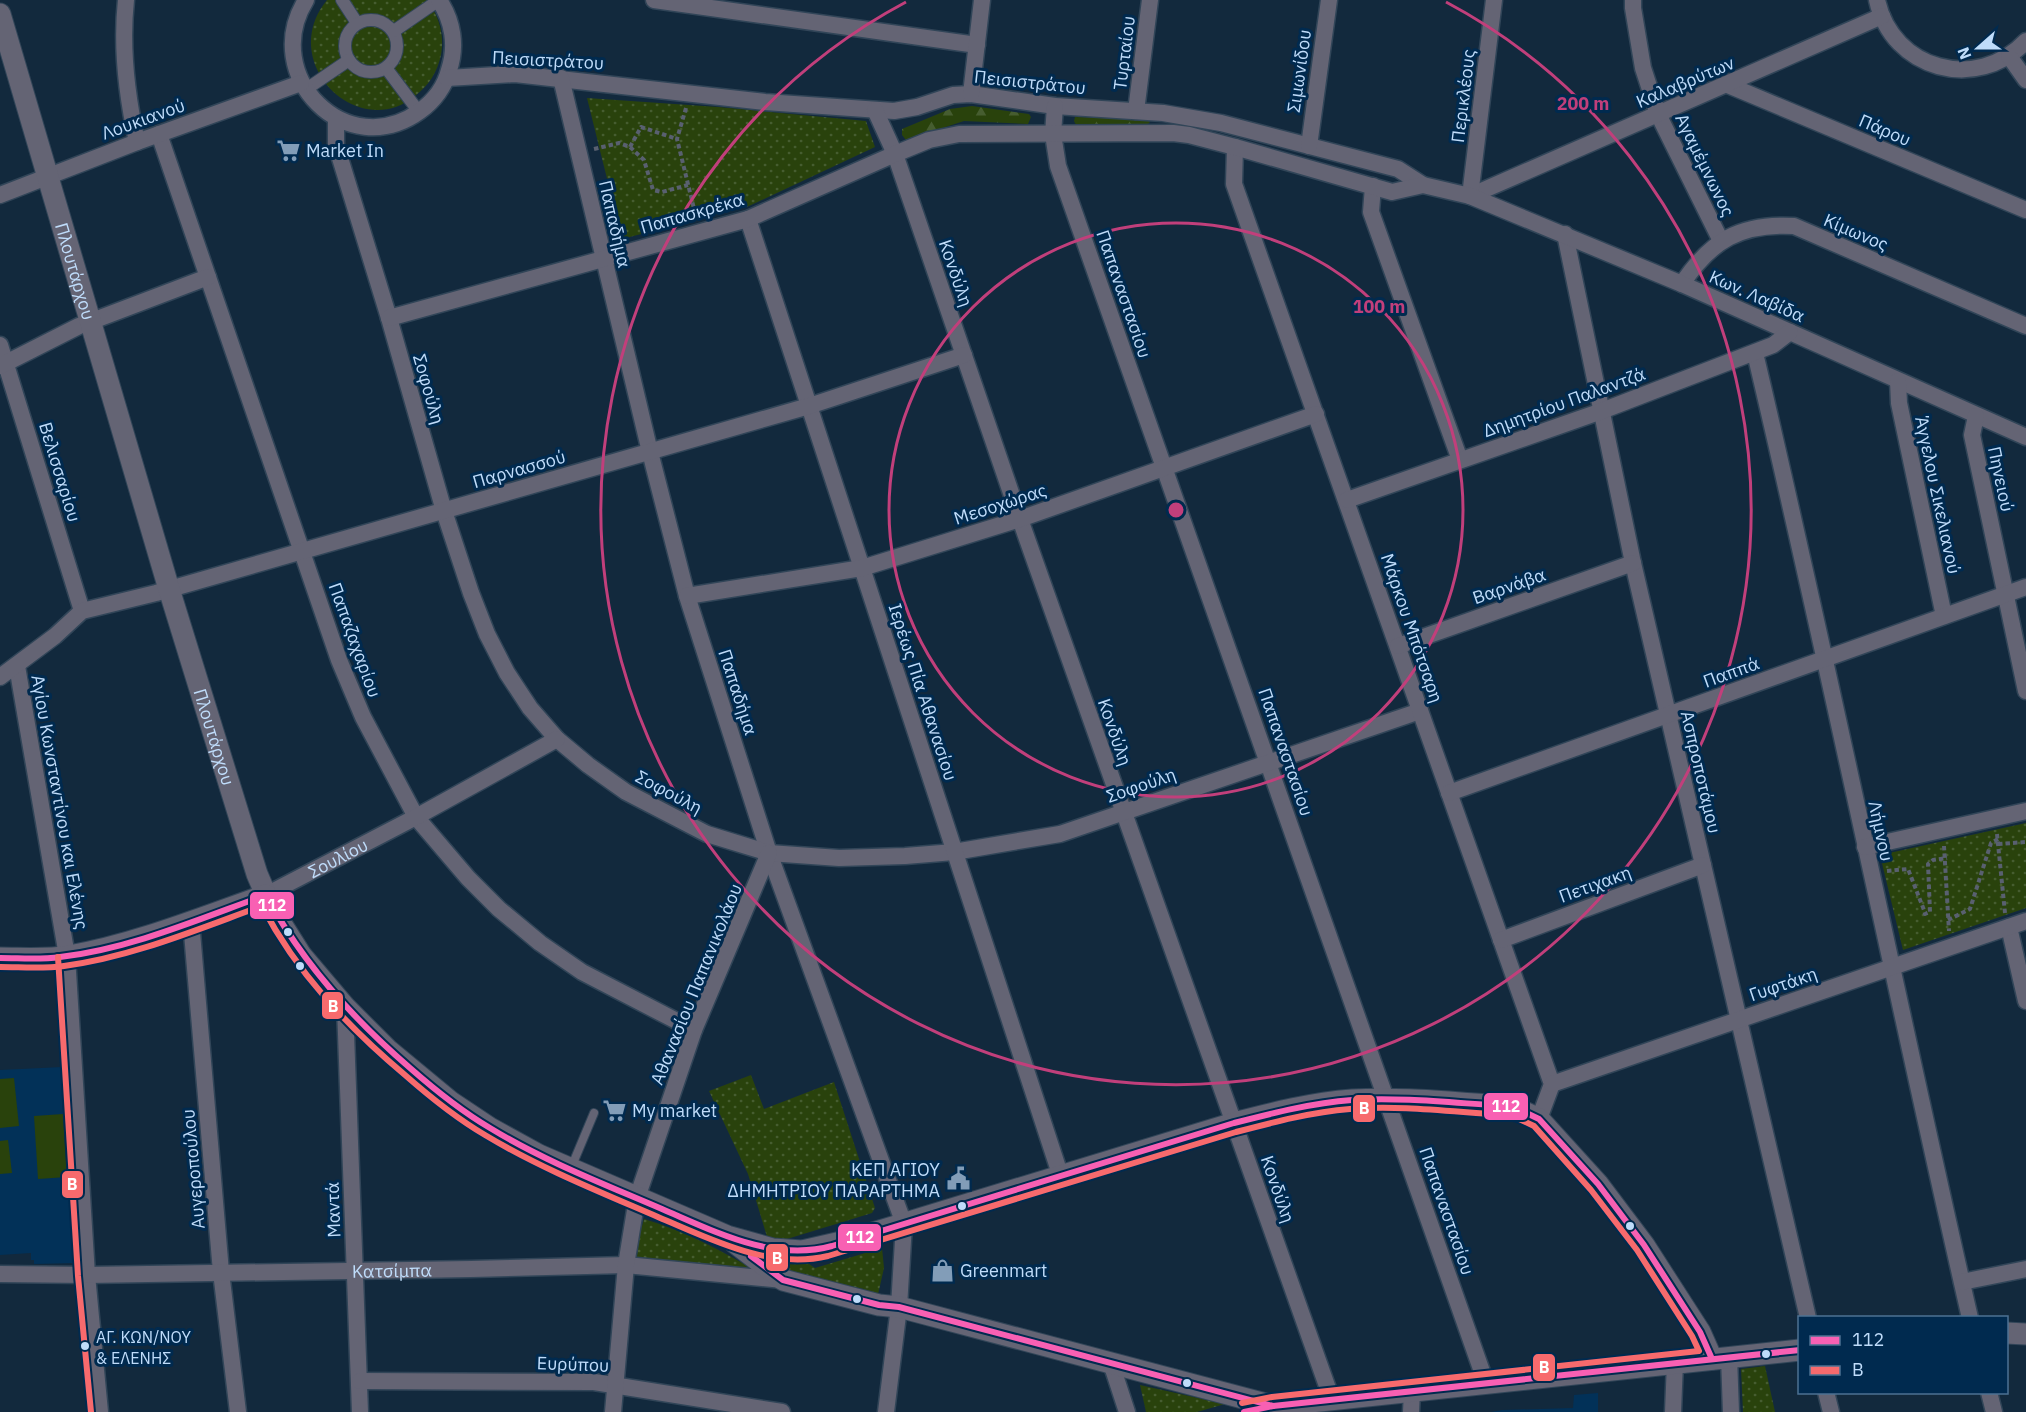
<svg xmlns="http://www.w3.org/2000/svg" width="2026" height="1412" viewBox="0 0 2026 1412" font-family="'IBM Plex Sans',sans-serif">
	<defs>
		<pattern id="grass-dots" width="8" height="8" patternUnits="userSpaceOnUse" patternTransform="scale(1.5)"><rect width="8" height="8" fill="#29420c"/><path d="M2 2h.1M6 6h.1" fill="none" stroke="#465d30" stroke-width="1.8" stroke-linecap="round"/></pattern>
		<pattern id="forest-firs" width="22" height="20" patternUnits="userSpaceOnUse" patternTransform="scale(1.5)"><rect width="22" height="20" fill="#29420c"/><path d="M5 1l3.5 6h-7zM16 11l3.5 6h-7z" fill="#465d30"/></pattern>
	</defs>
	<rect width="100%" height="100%" fill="#12293d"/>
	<g fill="#023158">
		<path d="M62,1067l6,115h3l5,81 -42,1v-4h-3v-7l-31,2v-185z"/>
		<path d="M1598,1393v19h-107l11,-2 71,-2 1,-13z"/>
	</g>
	<g fill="url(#grass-dots)">
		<path d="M327,0h99c13,14 19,36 15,55 -4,18 -12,30 -26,41 -57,47 -139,-34 -88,-96z"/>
		<path d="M587,98l131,9 148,14 9,26 -126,59 -127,33z"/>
		<path d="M2026,823v85l-123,42 -23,-95z"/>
		<path d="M751,1075l13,34 70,-27 41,126 -3,5 -98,30 -6,-3 -20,-66 -39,-83z"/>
		<path d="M644,1219c40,12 77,31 114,53l-121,-15 2,-21z"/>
		<path d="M882,1248l2,20 -7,31 -12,-3 -1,-7 -59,-11 -48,-18 51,-2 1,6 6,4z"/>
		<path d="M1765,1366l10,46h-32l-2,-43z"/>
		<path d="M1140,1385l85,19 -28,8h-51z"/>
	</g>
	<g fill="url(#forest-firs)">
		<path d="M972,106l57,8 2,3 -3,7 -64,-3 -58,19 -4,-5v-6l48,-20z"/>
		<path d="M1075,117l71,2 4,3 -3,3h-71l-2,-4z"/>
	</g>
	<g fill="#29420c">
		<path d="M14,1078l5,48 -19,2v-49z"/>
		<path d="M63,1114l4,63 -29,2 -4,-63z"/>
		<path d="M8,1140l4,33 -12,1v-33z"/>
	</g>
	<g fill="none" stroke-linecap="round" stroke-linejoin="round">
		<defs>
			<path id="service" d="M571,1168l23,-55"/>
			<g id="pedestrian">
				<path d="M342,0l15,23"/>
				<circle cx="371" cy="46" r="26"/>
				<path d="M394,31l45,-31"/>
				<path d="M386,68l33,44"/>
				<path d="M305,90l44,-30"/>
			</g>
			<g id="minor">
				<path d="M126,0c-5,46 1,97 11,142"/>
				<path d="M306,0c-47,76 41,164 114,111 14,-10 25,-25 29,-41 8,-24 4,-49 -10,-70"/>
				<path d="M654,0l323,45"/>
				<path d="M1633,0v8l10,60 15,46 63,127"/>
				<path d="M1877,0c15,70 100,93 149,41"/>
				<path d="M2009,56l17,24"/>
				<path d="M447,78l68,-4 250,28 129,9 23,-4 36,-12 18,-1 84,12 108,7 58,10 177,46 25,16"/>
				<path d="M561,78l89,374 37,144 82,257 135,371 -5,83 -13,105"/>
				<path d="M1728,85l298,125"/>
				<path d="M971,94l11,-94"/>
				<path d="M1055,106l-2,28 5,32 428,1217"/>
				<path d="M875,110l20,44 125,365 312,881"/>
				<path d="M1136,111l14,-111"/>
				<path d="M336,118v27l53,173 55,193 27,82 16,41 20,39 23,35 27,31 31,26 38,27 81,42 62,19 70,5 66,-2 49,-4 106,-18 360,-123"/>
				<path d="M159,134l180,526 24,57 53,100 52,61 31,31 41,34 42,29 112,58"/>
				<path d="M1309,146l20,-146"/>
				<path d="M1235,147l-1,37 318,900 -13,35"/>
				<path d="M1373,186l-2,26 89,248"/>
				<path d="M0,195l137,-53 164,-59"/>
				<path d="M1470,196l412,-180"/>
				<path d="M1470,196l24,-196"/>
				<path d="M748,219l313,958"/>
				<path d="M1565,234l68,329 175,755"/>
				<path d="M1682,284c29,-44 59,-61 112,-58l232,100"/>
				<path d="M389,318l359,-99 147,-65 34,-14 30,-6 214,-1 16,2 46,12 157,45 31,-7 47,11 212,88 344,153"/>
				<path d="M0,345l82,266"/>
				<path d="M1755,353c76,320 141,643 215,965"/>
				<path d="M0,366l79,-40 129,-49"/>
				<path d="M1898,381l1,22 45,213"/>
				<path d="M1976,416l-4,19 54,256"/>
				<path d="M1347,500l252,-88 174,-67 17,-13"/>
				<path d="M687,596l175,-28 158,-49 296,-105"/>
				<path d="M1398,646l235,-83"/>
				<path d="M17,666l50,290 20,319 13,137"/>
				<path d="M0,677l55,-41 27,-25 74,-18 653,-187 155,-51"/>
				<path d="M1449,793l577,-206"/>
				<path d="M1865,847l161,-36"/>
				<path id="s1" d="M266,895l150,-78 141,-78"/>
				<path d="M191,921l30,351 17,140"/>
				<path d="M2009,927l17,74"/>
				<path d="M1501,940l202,-75"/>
				<path d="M345,1007l15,405"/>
				<path d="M1552,1084l474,-163"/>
				<path id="s2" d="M0,1274l87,1 384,-6 155,-4 157,15"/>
				<path d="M1962,1282l64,-13"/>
				<path d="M1729,1357l2,55"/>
				<path d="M1111,1363l16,49"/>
				<path d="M360,1381l234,1 188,30"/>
				<path d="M1826,1392l5,20"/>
				<path d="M1989,1392l5,20"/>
				<path d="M613,1412l13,-147 11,-67 57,-168 75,-177"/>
				<path d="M1411,1412l1,-21"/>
				<path d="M1673,1412l2,-50"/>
			</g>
			<g id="tertiary">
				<path id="s3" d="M0,14l169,575 88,285 15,35 29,46 44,52 42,42 64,53 39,26 49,27 188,81 46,13 29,2 48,-11 384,-117c39,-10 78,-20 118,-23 51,-3 102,3 153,6l15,4 19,9 59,65 46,61 56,87 12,27"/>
				<path d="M0,958c22,0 47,2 69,-2 65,-11 134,-39 197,-61"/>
				<path d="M735,1243l48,37 96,25 20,2 374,99 527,-56"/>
				<path d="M2006,1333l20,1"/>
			</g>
		</defs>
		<use href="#service" stroke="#314558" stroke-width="10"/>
		<use href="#pedestrian" stroke="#314558" stroke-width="14"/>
		<use href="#minor" stroke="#314558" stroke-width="19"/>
		<use href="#tertiary" stroke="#314558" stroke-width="23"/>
		<g stroke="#596070" stroke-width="4" stroke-dasharray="4.5 3" stroke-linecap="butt">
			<path d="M686,108l-9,31 19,78"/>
			<path d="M630,147l11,-20 36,12"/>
			<path d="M594,149l25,-6 11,4 14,13 9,30 9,2 26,-7"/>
			<path d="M1997,834l8,79"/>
			<path d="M1998,844l28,-2"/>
			<path d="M1944,846l5,85"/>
			<path d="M1887,871l21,-2 16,41 1,4 5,-2 -2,-48 5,-4 14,-2"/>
			<path d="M1948,920l22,-11 21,-66 7,-4"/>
		</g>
		<use href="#service" stroke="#646474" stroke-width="8"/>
		<use href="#pedestrian" stroke="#646474" stroke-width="12"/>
		<use href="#minor" stroke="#646474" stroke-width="16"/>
		<use href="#tertiary" stroke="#646474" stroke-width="21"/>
		<defs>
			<g id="bus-1">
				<path d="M0,958c20,0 40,2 60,-1 70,-8 139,-38 206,-62 36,68 86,123 144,173 25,22 51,43 80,60 54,33 114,56 172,81 54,23 111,53 170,37l402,-123c39,-10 78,-20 118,-23 51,-3 102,3 153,6l15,4 19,9 59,65 46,61 56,87 12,27"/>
				<path d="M751,1256l32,24 96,25 20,2 374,99"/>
				<path d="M1244,1412l29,-6 527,-56"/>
			</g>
			<g id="bus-2">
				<path d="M58,957l20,319 13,136"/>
				<path d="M0,967c21,0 43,2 64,-1 68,-9 134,-37 198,-60 35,67 86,121 143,169 25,22 51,43 80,60 55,33 115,57 173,82 53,22 111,53 170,39l408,-124c38,-10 76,-20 114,-23 51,-4 103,3 154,6l13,3 17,8 57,64 46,60 55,86 7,15 -427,46 -30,6"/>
			</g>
		</defs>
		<use href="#bus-1" stroke="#002a4f" stroke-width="10"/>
		<use href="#bus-2" stroke="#002a4f" stroke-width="10"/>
		<use href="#bus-1" stroke="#f860b3" stroke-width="6"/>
		<use href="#bus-2" stroke="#f76a6d" stroke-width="6"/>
	</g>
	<g fill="none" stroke="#c13f7b" stroke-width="3">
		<circle cx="1176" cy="510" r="287"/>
		<path d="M1446 2A575 575 0 1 1 906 2"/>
	</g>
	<defs>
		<symbol id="supermarket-bare" viewBox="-9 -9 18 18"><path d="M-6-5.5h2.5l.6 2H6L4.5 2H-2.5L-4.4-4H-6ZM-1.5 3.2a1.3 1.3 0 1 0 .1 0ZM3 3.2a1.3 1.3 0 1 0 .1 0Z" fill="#829db8" stroke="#002a4f" stroke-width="2.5" paint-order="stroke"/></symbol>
		<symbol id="civic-bare" viewBox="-9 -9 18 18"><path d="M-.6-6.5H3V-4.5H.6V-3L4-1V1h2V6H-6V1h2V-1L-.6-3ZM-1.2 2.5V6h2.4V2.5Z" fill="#829db8" stroke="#002a4f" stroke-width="2.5" paint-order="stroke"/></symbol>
		<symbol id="shop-bare" viewBox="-9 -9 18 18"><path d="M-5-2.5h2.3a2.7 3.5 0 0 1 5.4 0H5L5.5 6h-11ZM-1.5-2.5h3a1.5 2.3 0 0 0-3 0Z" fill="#829db8" stroke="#002a4f" stroke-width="2.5" paint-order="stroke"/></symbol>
	</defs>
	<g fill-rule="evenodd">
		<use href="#supermarket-bare" x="272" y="134" width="33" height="33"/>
		<use href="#supermarket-bare" x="598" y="1094" width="33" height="33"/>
		<use href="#civic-bare" x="942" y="1162" width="33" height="33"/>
		<use href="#shop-bare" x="926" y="1254" width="33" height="33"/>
	</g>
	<g fill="#bfdcfa" stroke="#002a4f" stroke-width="2">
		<circle cx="288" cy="932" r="5"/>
		<circle cx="300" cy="966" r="5"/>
		<circle cx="962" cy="1206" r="5"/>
		<circle cx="1630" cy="1226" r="5"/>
		<circle cx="857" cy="1299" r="5"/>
		<circle cx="85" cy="1346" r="5"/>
		<circle cx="1766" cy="1354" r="5"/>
		<circle cx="1187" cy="1383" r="5"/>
	</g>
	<g text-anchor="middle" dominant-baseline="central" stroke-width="6" stroke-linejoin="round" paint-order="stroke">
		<g font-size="16" fill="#bfdcfa" stroke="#002a4f" text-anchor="start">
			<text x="96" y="1337">ΑΓ. ΚΩΝ/ΝΟΥ<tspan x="96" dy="21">&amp; ΕΛΕΝΗΣ</tspan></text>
		</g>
		<g font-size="18" fill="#bfdcfa" stroke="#002a4f">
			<text transform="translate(1124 53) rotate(-83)">Τυρταίου</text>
			<text transform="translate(548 60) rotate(3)">Πεισιστράτου</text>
			<text transform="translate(1299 71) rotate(-82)">Σιμωνίδου</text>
			<text transform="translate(1030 82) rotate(6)">Πεισιστράτου</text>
			<text transform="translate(1685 82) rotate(-23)">Καλαβρύτων</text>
			<text transform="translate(1463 96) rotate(-83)">Περικλέους</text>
			<text transform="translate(143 119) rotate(-20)">Λουκιανού</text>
			<text transform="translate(1885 130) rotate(23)">Πάρου</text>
			<text transform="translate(1705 165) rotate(64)">Αγαμέμνωνος</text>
			<text transform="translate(692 213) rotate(-16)">Παπασκρέκα</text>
			<text transform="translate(615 224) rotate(77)">Παπαδήμα</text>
			<text transform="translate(1856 232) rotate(23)">Κίμωνος</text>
			<text stroke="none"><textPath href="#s3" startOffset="268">Πλουτάρχου</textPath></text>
			<text transform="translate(956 273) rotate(71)">Κονδύλη</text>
			<text transform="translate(1124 294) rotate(71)">Παπαναστασίου</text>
			<text transform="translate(1757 296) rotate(24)">Κων. Λαβίδα</text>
			<text transform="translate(429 389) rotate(74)">Σοφούλη</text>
			<text transform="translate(1564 402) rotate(-20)">Δημητρίου Παλαντζά</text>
			<text transform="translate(519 469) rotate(-16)">Παρνασσού</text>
			<text transform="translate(60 472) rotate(73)">Βελισσαρίου</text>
			<text transform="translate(2001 479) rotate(78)">Πηνειού</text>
			<text transform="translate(1938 495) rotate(78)">Άγγελου Σικελιανού</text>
			<text transform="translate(1000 504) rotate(-18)">Μεσοχώρας</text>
			<text transform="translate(1509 586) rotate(-19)">Βαρνάβα</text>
			<text transform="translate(1412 628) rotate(71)">Μάρκου Μπότσαρη</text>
			<text transform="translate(355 640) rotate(70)">Παπαζαχαρίου</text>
			<text transform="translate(1731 672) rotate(-20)">Παππά</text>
			<text transform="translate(738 692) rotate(72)">Παπαδήμα</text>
			<text transform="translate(923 692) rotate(72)">Ιερέως Πία Αθανασίου</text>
			<text transform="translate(1115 732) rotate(71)">Κονδύλη</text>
			<text stroke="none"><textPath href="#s3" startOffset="754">Πλουτάρχου</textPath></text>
			<text transform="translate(1286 752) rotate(71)">Παπαναστασίου</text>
			<text transform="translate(1701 772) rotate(77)">Ασπροποτάμου</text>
			<text transform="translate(1141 785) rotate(-19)">Σοφούλη</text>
			<text transform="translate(669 792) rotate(28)">Σοφούλη</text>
			<text transform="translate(60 802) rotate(80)">Αγίου Κωνσταντίνου και Ελένης</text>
			<text transform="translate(1881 831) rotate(78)">Λήμνου</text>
			<text stroke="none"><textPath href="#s1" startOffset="81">Σουλίου</textPath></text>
			<text transform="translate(1595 884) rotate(-20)">Πετιχακη</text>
			<text transform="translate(696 984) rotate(-68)">Αθανασίου Παπανικολάου</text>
			<text transform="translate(1783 984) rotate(-19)">Γυφτάκη</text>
			<text transform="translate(193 1169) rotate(-95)">Αυγεροπούλου</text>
			<text transform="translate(1278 1189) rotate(71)">Κονδύλη</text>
			<text transform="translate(333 1210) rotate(-92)">Μαντά</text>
			<text transform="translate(1447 1211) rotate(71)">Παπαναστασίου</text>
			<text stroke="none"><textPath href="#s2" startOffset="392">Κατσίμπα</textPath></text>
			<text transform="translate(573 1364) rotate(2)">Ευρύπου</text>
		</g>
		<g font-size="18" fill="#bfdcfa" stroke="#002a4f" text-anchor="start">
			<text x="306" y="150">Market In</text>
			<text x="632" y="1110">My market</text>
			<text x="940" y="1169" text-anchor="end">ΚΕΠ ΑΓΙΟΥ<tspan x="940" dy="21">ΔΗΜΗΤΡΙΟΥ ΠΑΡΑΡΤΗΜΑ</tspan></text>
			<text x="960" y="1270">Greenmart</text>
		</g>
	</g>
	<circle cx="1176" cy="510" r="9" fill="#c13f7b" stroke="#002a4f" stroke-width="3"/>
	<g font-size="18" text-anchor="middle" font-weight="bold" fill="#c13f7b" stroke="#002a4f" stroke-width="6" stroke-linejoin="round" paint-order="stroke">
		<text x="1583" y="110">200 m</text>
		<text x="1379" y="313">100 m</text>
	</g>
	<g stroke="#002a4f" stroke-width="2">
		<rect x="249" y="891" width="46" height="29" rx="6" fill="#f860b3"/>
		<rect x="321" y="991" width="23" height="29" rx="6" fill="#f76a6d"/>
		<rect x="1483" y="1092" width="46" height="29" rx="6" fill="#f860b3"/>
		<rect x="1352" y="1094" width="24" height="29" rx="6" fill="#f76a6d"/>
		<rect x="61" y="1170" width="23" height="29" rx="6" fill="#f76a6d"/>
		<rect x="837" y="1223" width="45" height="29" rx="6" fill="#f860b3"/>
		<rect x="765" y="1243" width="24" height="29" rx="6" fill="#f76a6d"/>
		<rect x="1532" y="1353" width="24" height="29" rx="6" fill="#f76a6d"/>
	</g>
	<g font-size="16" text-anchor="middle" font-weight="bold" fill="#fff">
		<text x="272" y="911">112</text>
		<text x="333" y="1012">Β</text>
		<text x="1506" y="1112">112</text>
		<text x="1364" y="1114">Β</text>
		<text x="72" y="1190">Β</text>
		<text x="860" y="1243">112</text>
		<text x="777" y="1264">Β</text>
		<text x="1544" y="1373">Β</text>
	</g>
	<rect x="1798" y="1316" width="210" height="78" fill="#002a4f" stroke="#4c7193" stroke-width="1.5"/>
	<rect x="1810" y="1336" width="30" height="9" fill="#f860b3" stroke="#4c7193" stroke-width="1.5"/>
	<text x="1852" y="1346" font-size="18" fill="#bfdcfa">112</text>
	<rect x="1810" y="1366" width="30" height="9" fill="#f76a6d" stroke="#4c7193" stroke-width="1.5"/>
	<text x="1852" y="1376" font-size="18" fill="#bfdcfa">Β</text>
	<g transform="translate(1978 48) rotate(249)" stroke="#002a4f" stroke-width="4.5" paint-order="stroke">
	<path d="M0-4.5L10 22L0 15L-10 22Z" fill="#bfdcfa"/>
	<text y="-9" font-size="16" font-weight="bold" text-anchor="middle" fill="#bfdcfa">N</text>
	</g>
</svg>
